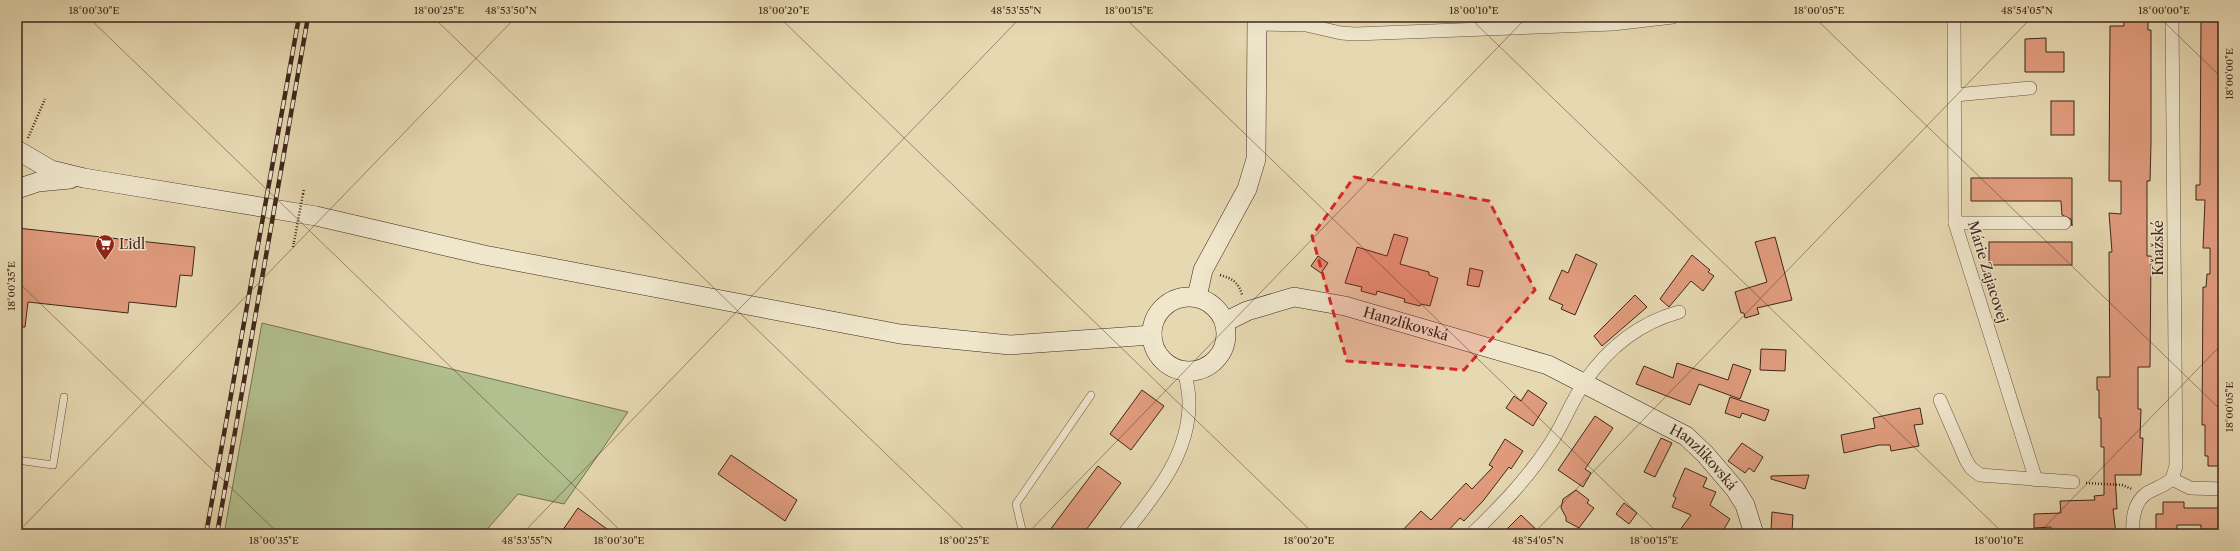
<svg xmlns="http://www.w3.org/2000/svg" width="2240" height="551" viewBox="0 0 2240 551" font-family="'Libre Caslon Text',serif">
	<rect width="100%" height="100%" fill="#e6d8b1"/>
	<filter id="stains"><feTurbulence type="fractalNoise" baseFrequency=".005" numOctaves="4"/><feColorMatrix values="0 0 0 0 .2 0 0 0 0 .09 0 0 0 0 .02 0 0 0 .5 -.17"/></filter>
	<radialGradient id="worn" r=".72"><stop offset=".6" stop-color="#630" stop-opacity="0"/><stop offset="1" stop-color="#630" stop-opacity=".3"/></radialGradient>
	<path fill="#b2bf8e" stroke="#787255" d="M262,323l366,89 -64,92 -46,-10 -35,40h-259z"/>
	<g fill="#e19c7e" stroke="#3f261c">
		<path d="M2123,17l25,1v12h3v113l-1,38h-3v75h4l-1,111h-12v42h3l-1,29h3l-2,37h-26l2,34h-4l3,25h-65v-7l-17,1v-14l27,-1 -1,-12 35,-1 -1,-4 10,-1v-48h-3v-29h-2v-28h-2v-13h13l-1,-125h3l-3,-39 12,1v-33h-12l1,-155h14z"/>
		<path d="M2223,17v449h-15v-10h-3v-31h-3l1,-138h3l1,-13h3v-26h-7l2,-48h-9v-15h4l1,-167z"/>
		<path d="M2046,38v14h18v20h-39v-33z"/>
		<rect x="2051" y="101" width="23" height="34"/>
		<path d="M1971,178h101v48l-1,-7 -9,-4 -1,-14h-90z"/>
		<path d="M17,228l178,19 -3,29 -12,-1 -4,32 -47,-5 -1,11 -100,-11 -3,25h-8z"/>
		<path d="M1394,234l14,4 -8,26 29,8v3l9,3 -8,28 -9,-2 -1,2 -16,-4 1,-3 -28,-8 -1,4 -15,-4 1,-4 -17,-4 12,-36 30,9z"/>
		<path d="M1775,237l17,63 -35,8 2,6 -14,4 -1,-5h-3l-6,-21 32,-10 -12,-40z"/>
		<rect x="1989" y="242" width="83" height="23"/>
		<path d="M1576,254l21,10 -22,51 -14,-6 2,-4 -14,-6 13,-29 6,3z"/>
		<path d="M1692,255l18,15 -2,2 6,4 -11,15 -12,-10 -22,26 -9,-8z"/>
		<path d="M1318,256l10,7 -7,10 -10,-7z"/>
		<path d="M1470,268l13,3 -4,16 -12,-2z"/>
		<path d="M1635,295l12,12 -45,39 -8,-10z"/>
		<path d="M1761,349l25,1 -1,21 -25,-1z"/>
		<path d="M1677,363l51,17 5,-16 18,6 -11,29 -41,-15 -9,21 -54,-21 8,-18 29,12z"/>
		<path d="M1142,390l22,16 -33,44 -21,-16z"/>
		<path d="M1528,390l19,13 -14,23 -27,-18 8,-12 7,5z"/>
		<path d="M1730,397l39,13 -4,11 -23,-8 -2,5 -15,-5z"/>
		<path d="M1920,408l3,16 -9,1 5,21 -28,5 -1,-6h-11l-35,8 -3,-18 34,-7 -2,-10z"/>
		<path d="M1595,416l18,12 -28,41 6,4 -8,14 -25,-17z"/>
		<path d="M1661,438l11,5 -17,34 -11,-5z"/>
		<path d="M1505,439l18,12 -12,18 -2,-2 -26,34 -19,20 -4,-3 -15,16h-46l22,-23 10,9 35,-37 6,6 21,-22 -4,-2z"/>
		<path d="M1742,443l21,14 -9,15 -5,-4 -4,5 -17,-12z"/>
		<path d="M731,455l66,45 -12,21 -67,-47z"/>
		<path d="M1098,466l23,17 -38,51h-36z"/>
		<path d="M1685,468l22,10 -4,9 13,5 -6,13 20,14 -9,15h-44l14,-19 -19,-8 4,-9 -3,-2z"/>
		<path d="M1809,475l-4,14 -34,-10v-3z"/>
		<path d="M1576,490l13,10 -2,3 7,5 -15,20 -13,-7v-4l-5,-9 2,-9z"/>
		<path d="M2163,502h21v6h39v26l-22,-1v-8h-24v9h-21v-20h7z"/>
		<path d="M1624,503l13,10 -8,11 -13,-10z"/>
		<path d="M578,508l36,26h-54z"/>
		<path d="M1772,512l21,3 -1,17 -21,-1z"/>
		<path d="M1521,515l20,19h-39z"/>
	</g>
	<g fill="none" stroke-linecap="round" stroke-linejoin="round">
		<defs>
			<g id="lane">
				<path d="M17,460l36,5 11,-68"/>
				<path d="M1023,534l-7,-30 75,-109"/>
			</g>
			<g id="street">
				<path d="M1954,17l1,206 81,257"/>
				<path d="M1258,24l48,1 35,8 14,1 258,-10 60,-7"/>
				<path d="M1955,95l75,-7"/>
				<path d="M1955,223h109"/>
				<path d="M1940,400l26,60 5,8 9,7 93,7"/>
				<path d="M2172,479l4,-13 -4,-449"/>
				<path d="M2172,479l18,9 33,1"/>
				<path d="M1124,534c31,-39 66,-80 65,-133 0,-10 -3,-20 -4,-30"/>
				<path d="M1472,534c29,-28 56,-56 78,-90 13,-19 21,-42 34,-61 23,-34 55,-60 95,-71"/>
				<path d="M2133,534c-1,-14 1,-32 14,-41 9,-5 17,-7 25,-14"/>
			</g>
			<g id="secondary">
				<path d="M17,150l34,20 33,8 232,38 168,39 416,79 110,11 142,-10"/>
				<path d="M17,189l21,-7 32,-3"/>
				<circle cx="1189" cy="334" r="37"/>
				<path d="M1197,297l6,-27 44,-81 9,-30 1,-142"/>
				<path id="s1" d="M1225,322l22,-11 47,-14 51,9 203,59 138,71 19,18 30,35 10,16 9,29"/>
			</g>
		</defs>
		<use href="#lane" stroke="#695241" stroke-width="8"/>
		<use href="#street" stroke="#695241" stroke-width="14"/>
		<use href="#secondary" stroke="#3f261c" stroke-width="20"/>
		<g stroke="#3f261c" stroke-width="2.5" stroke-dasharray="1 2" stroke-linecap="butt">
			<path d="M28,138l17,-39"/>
			<path d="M303,194l1,-5"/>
			<path d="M293,247l1,-5"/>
			<path d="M1220,275c12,3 19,8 22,20"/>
			<path d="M2086,483l36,2 10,4"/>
		</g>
		<use href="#lane" stroke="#efe6cc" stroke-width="7"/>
		<use href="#street" stroke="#efe6cc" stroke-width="13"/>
		<use href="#secondary" stroke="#efe6cc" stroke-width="19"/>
		<defs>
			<g id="rail">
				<path d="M206,534l93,-517"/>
				<path d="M217,534l91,-517"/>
			</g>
		</defs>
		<use href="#rail" stroke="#3f261c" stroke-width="4.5"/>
		<use href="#rail" stroke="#efe6cc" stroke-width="3" stroke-dasharray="9" stroke-linecap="butt"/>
		<path stroke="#3f261c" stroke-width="2.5" stroke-dasharray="1 2" stroke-linecap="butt" d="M294,242l9,-48"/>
	</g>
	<path fill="#d62828" fill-opacity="0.2" stroke="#d62828" stroke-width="3" stroke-dasharray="8 5" stroke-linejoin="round" d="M1354,177l135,24 46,89 -71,80 -117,-9 -35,-125z"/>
	<path fill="none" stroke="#3f261c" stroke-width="1" stroke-opacity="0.45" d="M88,17l536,517M433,17l536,517M779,17l535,517M1124,17l535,517M1469,17l535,517M1814,17l409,395M2159,17l64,62M17,281l262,253M17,533l499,-516M522,534l499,-517M1027,534l500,-517M1533,534l499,-517M2038,534l185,-191"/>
	<defs>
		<symbol id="supermarket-pin" viewBox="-11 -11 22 30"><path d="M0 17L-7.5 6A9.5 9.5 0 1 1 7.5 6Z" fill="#8f2418" stroke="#efe6cc"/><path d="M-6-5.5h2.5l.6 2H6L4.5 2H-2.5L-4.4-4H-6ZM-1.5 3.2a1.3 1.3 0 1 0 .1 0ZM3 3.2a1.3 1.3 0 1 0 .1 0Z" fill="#fff"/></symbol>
	</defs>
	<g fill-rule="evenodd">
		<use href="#supermarket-pin" x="94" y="233" width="22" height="30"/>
	</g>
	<g text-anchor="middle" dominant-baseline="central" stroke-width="3" stroke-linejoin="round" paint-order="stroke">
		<g font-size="14" fill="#3f261c" stroke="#efe6cc" text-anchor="start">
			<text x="119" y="244">Lidl</text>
		</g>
		<g font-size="14" fill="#3f261c" stroke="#efe6cc">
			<text transform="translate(2158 248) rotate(-90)">Kňažské</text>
			<text transform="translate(1988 272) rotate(73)">Márie Zajacovej</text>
			<text stroke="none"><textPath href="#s1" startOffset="189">Hanzlíkovská</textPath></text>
			<text stroke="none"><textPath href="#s1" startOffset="519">Hanzlíkovská</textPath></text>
		</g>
	</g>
	<rect width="2240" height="551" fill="none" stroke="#e6d8b1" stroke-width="44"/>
	<rect x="22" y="22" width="2196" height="507" fill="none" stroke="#3f261c" stroke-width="1.5"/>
	<g font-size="10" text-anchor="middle" fill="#3f261c">
		<text x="94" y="14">18°00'30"E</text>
		<text x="439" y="14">18°00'25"E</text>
		<text x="511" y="14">48°53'50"N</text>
		<text x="784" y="14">18°00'20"E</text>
		<text x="1016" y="14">48°53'55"N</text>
		<text x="1129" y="14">18°00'15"E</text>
		<text x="1474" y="14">18°00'10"E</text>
		<text x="1819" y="14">18°00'05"E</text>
		<text x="2027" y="14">48°54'05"N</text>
		<text x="2164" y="14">18°00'00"E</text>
		<text transform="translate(2229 74) rotate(-90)" y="4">18°00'00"E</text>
		<text transform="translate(11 286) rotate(-90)" y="4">18°00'35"E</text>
		<text transform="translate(2229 407) rotate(-90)" y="4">18°00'05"E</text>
		<text x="274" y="544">18°00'35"E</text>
		<text x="527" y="544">48°53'55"N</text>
		<text x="619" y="544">18°00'30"E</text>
		<text x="964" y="544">18°00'25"E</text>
		<text x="1309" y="544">18°00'20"E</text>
		<text x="1538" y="544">48°54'05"N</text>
		<text x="1654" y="544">18°00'15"E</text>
		<text x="1999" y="544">18°00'10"E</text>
	</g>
	<rect width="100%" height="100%" filter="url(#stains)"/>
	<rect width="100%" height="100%" fill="url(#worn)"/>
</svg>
